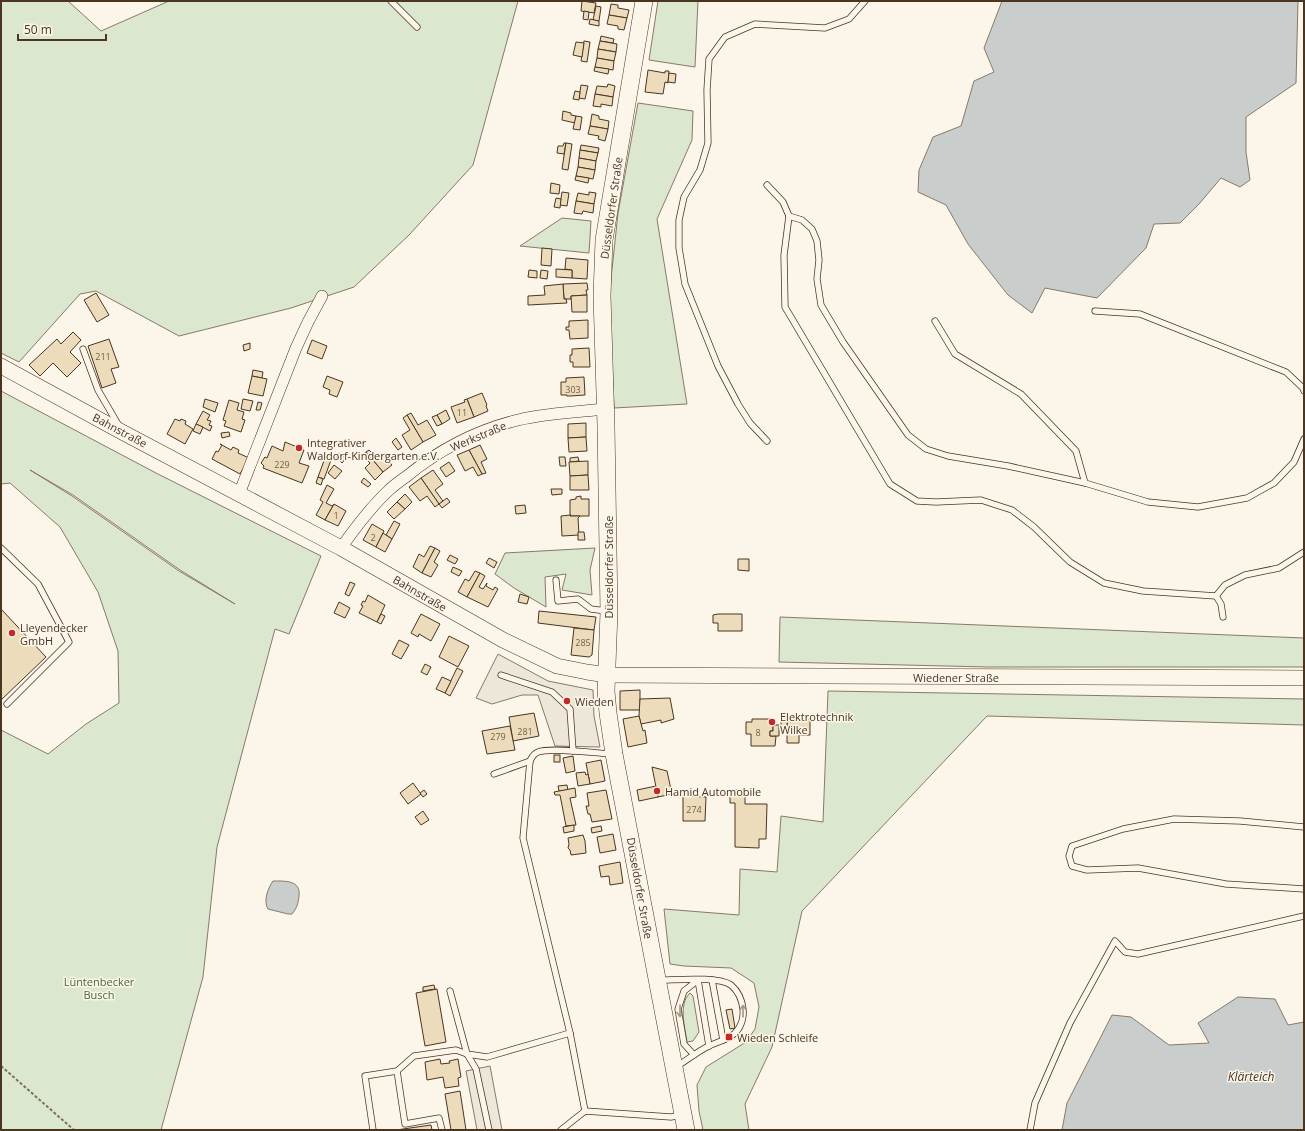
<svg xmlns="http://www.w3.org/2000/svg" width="1305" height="1131" viewBox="0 0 1305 1131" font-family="'Open Sans',sans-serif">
	<rect width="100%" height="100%" fill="#fbf6e9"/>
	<g fill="#dce7d0" stroke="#887966" fill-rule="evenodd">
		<path d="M1,1h67l33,30 68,-30h349l-45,164 -64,70 -55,52 -63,21 -112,28 -83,-45 -16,3 -61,68 -18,-9z"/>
		<path d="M658,1h40l-3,66 -46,-7z"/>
		<path d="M638,103l55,8 -1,29 -35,79 30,185 -73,4 -5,-110 9,-85z"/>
		<path d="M562,218l29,3 -2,32 -69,-7z"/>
		<path d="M1,391l155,82 165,83 -32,78 -14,-5 -58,218 -14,130 -42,153h-160v-400l47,24 38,-30 33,-21 -1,-52 -20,-59 -38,-65 -50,-44 -9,1zM30,470l43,25 107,75 55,34 -56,-33 -107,-75z"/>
		<path d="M595,548l-5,22 2,25 -30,-5 4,-16 -21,3 1,30 -32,-19 -19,-14 10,-21z"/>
		<path d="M780,617l524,21v29h-316l-209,-5z"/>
		<path d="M828,691l476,8v26l-317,-9 -185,195 -30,136 -27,57 4,26h-46l-4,-19 -2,-26 9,-18 40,-25 9,-13 4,-22 -5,-24 -23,-15 -47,-2 -14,-2 -6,-55 75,6 1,-46 37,3 4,-56 42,6z"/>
		<path d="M690,993l3,3 6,36 -6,9 -6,1c-2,-15 -9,-38 3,-49z"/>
	</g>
	<g fill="#ede7d9" stroke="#887966">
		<path d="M498,654l50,27 45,9 1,26 6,31 -45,-1 -17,-51h-16l-30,9 -16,-6z"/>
		<path d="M490,1066l12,64h-25l-11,-59z"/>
	</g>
	<g fill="#c9cecd" stroke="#887966">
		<path d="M1002,1h296l-2,82 -50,34v35l4,28 -10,7 -19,-9 -22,26 -19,19 -26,1 -8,24 -49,50 -52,-10 -13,25 -24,-18 -40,-51 -22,-39 -28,-13 1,-22 14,-33 28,-11 13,-45 20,-9 -10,-24z"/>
		<path d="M273,881c12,0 28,-1 26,15 -1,8 -2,12 -7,18h-4l-20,-5c-5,-8 0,-21 5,-28z"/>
		<path d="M1238,997l37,2 13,26 16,-3v108h-242l5,-27 45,-88 19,2 38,28 40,-2 -11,-20z"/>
	</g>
	<g fill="#ecdcbc" stroke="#4a3520">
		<path d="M582,1l14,2 -2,10 -13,-2z"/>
		<path d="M611,4l7,1v3l11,2 -2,8 -18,-3z"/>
		<path d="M596,6l5,1 -2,14 -6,-1z"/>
		<path d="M584,11l5,1 -1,8 -5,-1z"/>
		<path d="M609,15l18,3 -3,12 -6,-1v-3l-11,-2z"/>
		<path d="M590,19l9,2v5l-10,-2z"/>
		<path d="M601,36l13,3 -1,4 -13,-2z"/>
		<path d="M584,41l6,1 -3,20 -6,-1z"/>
		<path d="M600,41l17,3 -1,8 -18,-3z"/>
		<path d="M576,42l8,1 -2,14 -9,-2z"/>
		<path d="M598,49l18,3 -2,9 -17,-3z"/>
		<path d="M597,58l17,3 -1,9 -18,-3z"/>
		<path d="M595,67l14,2 -1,5 -14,-3z"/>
		<path d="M648,70l17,3v-2h4l-1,12 -3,-1 -2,12 -18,-2z"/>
		<path d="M669,73l7,1 -1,9 -7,-1z"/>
		<path d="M608,84l7,2 -2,11 -18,-3 2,-8 10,1z"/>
		<path d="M581,85l7,1 -3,13 -6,-1z"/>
		<path d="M575,91l5,1 -1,8 -6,-1z"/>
		<path d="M595,94l18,3 -1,9 -11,-2v3l-8,-1z"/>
		<path d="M563,111l8,2v2l5,1 -1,7 -13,-3z"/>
		<path d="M592,114l7,2v3l10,2 -1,8 -18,-3z"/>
		<path d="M576,116l6,1 -2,13 -7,-1z"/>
		<path d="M590,126l18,3 -3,12 -7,-2 1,-3 -11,-2z"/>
		<path d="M564,143h2l-2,11 -7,-1 1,-7h5z"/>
		<path d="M566,143l6,1 -4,26 -6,-1z"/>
		<path d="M581,145l18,3 -1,5 -18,-3z"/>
		<path d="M580,150l18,3 -2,8 -17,-3z"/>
		<path d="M579,158l17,3 -1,9 -17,-3z"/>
		<path d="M578,167l17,3 -2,9 -17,-3z"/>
		<path d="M576,176l13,2 -1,5 -13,-3z"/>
		<path d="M551,183l9,2 -1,9 -9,-1z"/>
		<path d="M562,192l7,1 -2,13 -7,-1z"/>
		<path d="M589,192l7,1 -2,11 -18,-3 2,-8 11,2z"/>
		<path d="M556,198l5,1 -1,9 -6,-1z"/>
		<path d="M576,201l18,3 -1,9 -10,-2 -1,3 -8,-1z"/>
		<path d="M542,248l10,1 -1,17 -10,-1z"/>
		<path d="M566,258l22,2 -1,19 -15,-1v-8l-7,-1z"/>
		<path d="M556,269l16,1v8l-16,-1z"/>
		<path d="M529,270l8,1v7l-9,-1z"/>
		<path d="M541,270l7,1 -1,8 -7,-1z"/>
		<path d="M587,283l1,7h-2l1,5 -16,1v3h-7l-1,-15z"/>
		<path d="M563,284l1,15h2l1,4 -39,2v-9l17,-1 -1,-9z"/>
		<path d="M96,293l13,22 -12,7 -13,-22z"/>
		<path d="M587,295v17h-15l-1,-16z"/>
		<path d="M588,320v18l-18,1 -1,-9h-3v-3h3v-6z"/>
		<path d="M73,332l8,8 -11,12 11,11 -14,14 -14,-14 -13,13 -11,-11 28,-26 4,5z"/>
		<path d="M109,339l10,28 -8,2 5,14 -14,5 -14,-42z"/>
		<path d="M312,340l15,6 -5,13 -15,-6z"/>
		<path d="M250,343v6l-6,2 -1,-6z"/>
		<path d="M589,348l1,19h-17v-5h-3v-7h2v-6z"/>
		<path d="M253,370l10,2 -1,6 -10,-2z"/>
		<path d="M252,376l15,3 -4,17 -15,-3z"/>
		<path d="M327,376l16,6 -6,15 -8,-3 1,-4 -7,-3z"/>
		<path d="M584,377l1,18 -15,1h-3v-1h-6v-13h5v-4z"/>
		<path d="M482,393l5,12 -1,1 2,5 -14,6 -7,-18z"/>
		<path d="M205,399l13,4 -3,9 -12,-5z"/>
		<path d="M243,399l10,2 -3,10 -9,-2z"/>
		<path d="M467,399l7,18 -17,6 -6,-16 14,-5 -1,-2z"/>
		<path d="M229,400l10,3 -2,7 7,2 -2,7 3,1 -4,12 -17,-6 2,-5 -3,-1z"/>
		<path d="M258,402l4,1 -2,7h-4z"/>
		<path d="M446,410l4,9 -8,5 -5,-9z"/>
		<path d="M203,411l7,4 -3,5 4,1 -2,4 3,1 -2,5 -14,-7z"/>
		<path d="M411,413l7,12 9,-5 9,15 -13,7 -16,-27z"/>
		<path d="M407,415l16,27 -12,8 -9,-15 8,-5 -7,-12z"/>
		<path d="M437,415l5,9 -5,2 -5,-9z"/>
		<path d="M175,419l5,2 1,-2 5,2 -1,3 8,5 -8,15 -18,-10z"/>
		<path d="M586,423v14l-18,1v-14z"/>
		<path d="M196,424l7,3 -3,7 -7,-3z"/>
		<path d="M229,432l1,4 -8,2 -1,-5z"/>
		<path d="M586,437l1,14 -18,1 -1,-14z"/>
		<path d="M396,438l6,9 -4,3 -6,-8z"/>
		<path d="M285,442l19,8 -5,13 10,3 -7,17 -39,-15 1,-2 -3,-3 4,-6 2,1 5,-12 11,5z"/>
		<path d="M220,444l11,6 2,-3 6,3 -1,3 11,5 -9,16 -28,-15 4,-8 2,1 4,-7z"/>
		<path d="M480,445l7,14 -6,3 5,11 -4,1 -13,-24z"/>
		<path d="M369,450l7,7 5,-4 11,12 -9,7 -17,-20z"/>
		<path d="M469,450l13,24 -4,2 -5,-9 -8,4 -8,-16z"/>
		<path d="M366,452l17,20 -8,8 -10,-12 5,-5 -8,-8z"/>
		<path d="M339,453l7,5 -4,5 -6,-6z"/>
		<path d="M559,457h6l1,9h-6z"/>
		<path d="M578,457l1,4 -9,1v-4z"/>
		<path d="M325,458l6,2 -7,19 -6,-2z"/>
		<path d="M588,461v14l-18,1 -1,-14z"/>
		<path d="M449,462l6,9 -9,6 -6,-9z"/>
		<path d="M334,465l8,6 -7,8 -7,-6z"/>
		<path d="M433,470l10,14 -8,6 8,11 -4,3 -18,-26z"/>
		<path d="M588,475l1,15h-19v-14z"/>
		<path d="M318,477l5,2 -2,6 -5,-2z"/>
		<path d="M364,478l7,6 -3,3 -7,-5z"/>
		<path d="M421,478l18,26 -4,3 -8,-11 -7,5 -11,-14z"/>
		<path d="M327,485l7,4 -8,14 6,3 2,-2 -9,16 -9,-5 7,-13 -3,-2z"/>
		<path d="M551,489h11v5l-10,1z"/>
		<path d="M405,494l7,8 -7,7 -8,-7z"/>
		<path d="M581,496v3h8v17h-19v-16l6,-1v-2z"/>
		<path d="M447,498l3,4 -8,6 -3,-4z"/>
		<path d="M397,502l8,7 -11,10 -7,-7z"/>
		<path d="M334,504l12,7 -8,15 -13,-6z"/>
		<path d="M525,505l1,8 -10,1 -1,-8z"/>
		<path d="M571,515l-1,1h10l-2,2 1,17 -17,1 -1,-20z"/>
		<path d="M394,521l6,3 -8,15 -6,-4z"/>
		<path d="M372,524l12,7 -8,16 -13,-7z"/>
		<path d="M578,532h6l1,8h-7z"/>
		<path d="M383,533l9,6 -7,13 -9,-5z"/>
		<path d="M430,546l5,2 -13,25 -9,-6 6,-13 5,3z"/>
		<path d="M435,548l5,3 -6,11 4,3 -7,12 -9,-4z"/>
		<path d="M450,555l8,4 -3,5 -8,-4z"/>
		<path d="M489,558l8,4 -3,6 -8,-5z"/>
		<path d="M738,559h11v12l-11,-1z"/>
		<path d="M453,567l9,4 -3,5 -8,-4z"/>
		<path d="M475,571l5,2 -13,24 -9,-5 7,-13 4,2z"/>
		<path d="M480,573l5,3 -6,11 4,2 4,-6 -1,3 7,4 2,-3 3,2 -10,18 -21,-10z"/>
		<path d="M350,582l5,2 -6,12 -4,-2z"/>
		<path d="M520,594l9,3 -2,7 -9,-2z"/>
		<path d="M368,595l17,10 -8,17 -18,-9 4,-7 -2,-1 2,-4 2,1z"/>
		<path d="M339,602l11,6 -5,10 -11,-5z"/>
		<path d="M1,609l45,48 -45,43z"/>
		<path d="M539,611l57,6 -2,13 -56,-7z"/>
		<path d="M381,614l4,2 -4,8 -4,-2z"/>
		<path d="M421,614l19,10 -9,17 -12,-7 -1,3 -7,-4z"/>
		<path d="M718,614h24v17h-24v-8h-5v-8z"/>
		<path d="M574,628l20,2 -2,25 -3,2 -18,-2z"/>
		<path d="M449,636l20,10 -11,21 -19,-10z"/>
		<path d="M399,640l10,5 -8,14 -9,-5z"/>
		<path d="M425,664l6,3 -4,8 -6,-3z"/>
		<path d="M457,668l6,3 -13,25 -5,-3z"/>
		<path d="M442,677l9,4 -6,12 -9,-4z"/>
		<path d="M640,690v20h-20v-19z"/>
		<path d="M670,698l4,21 -13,4v-3l-20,4 -2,-8 1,-17z"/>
		<path d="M534,713l5,23 -26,5 -4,-24z"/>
		<path d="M639,716l4,15 2,-1 2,13 -19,4 -5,-28z"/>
		<path d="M790,717h4v2h16v16h-11v8h-12v-24h2z"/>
		<path d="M752,719h21v12h-3v5h6l-1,10h-24v-12h-5v-12h6z"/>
		<rect x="781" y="719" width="6" height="11"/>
		<path d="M773,725h6v11h-9v-5h3z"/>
		<path d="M510,726l5,24 -28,4 -5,-23z"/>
		<rect x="554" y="755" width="6" height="7"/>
		<path d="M573,756l2,15 -9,2 -3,-15z"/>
		<path d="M601,760l4,21 -15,3 -4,-21z"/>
		<path d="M652,767l15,4 5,23 -14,3z"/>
		<path d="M585,772l1,3 2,-1 2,10 -12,2 -2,-13z"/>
		<path d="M413,783l8,11 -13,10 -8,-11z"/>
		<path d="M567,785l1,5 -9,1 -1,-5z"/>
		<path d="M656,786l2,11 -19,4 -2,-11z"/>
		<path d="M575,788l1,9 -6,1 6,27 -10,1 -6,-31h-5l-1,-3z"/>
		<path d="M424,790l3,4 -4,3 -3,-4z"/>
		<path d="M606,790l6,29 -20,3 -2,-8h-2l-2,-8h3l-2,-13z"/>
		<path d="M730,790h15v14h22l-1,35h-7v9l-24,-1v-44h-5z"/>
		<path d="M683,796l23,1 -1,24h-22z"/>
		<path d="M423,811l6,9 -8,5 -6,-8z"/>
		<path d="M574,825v6l-10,2 -1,-6z"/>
		<path d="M601,826l1,5 -10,2 -1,-5z"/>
		<path d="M613,834l3,16 -16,3 -3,-16z"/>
		<path d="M583,835l2,6 1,12 -15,2 -1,-5 -2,-2 1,-4 -1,-6z"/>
		<path d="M620,862l3,21 -13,2 -1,-9 -8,1 -2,-11z"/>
		<path d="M434,985l1,4 -12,2v-4z"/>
		<path d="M437,989l9,53 -21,4 -9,-53z"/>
		<path d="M732,1009l3,19 -5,1 -4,-19z"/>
		<path d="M440,1059l1,5 9,-1 -1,-2 9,-2 3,18 -3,1 1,8 -14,2 -2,-11 -16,3 -2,-18z"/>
		<path d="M460,1091l6,39h-15l-6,-36z"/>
		<path d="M431,1125l1,5h-36z"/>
	</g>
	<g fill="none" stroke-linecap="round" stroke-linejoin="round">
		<defs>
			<g id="service">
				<path d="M391,1l26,26"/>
				<path d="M767,185l16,17 6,14 -5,39 1,52 105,177 27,17 19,1 45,-2 31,10 22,17 36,35 34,21 39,8 73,5 9,-11 20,-10 34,-7 25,-16"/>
				<path d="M789,216l13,4 10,9 5,12 2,19 -2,19 4,26 22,37 65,93 18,14 22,7 60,10 77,17 63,19 50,5 49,-9 27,-15 20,-21 10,-23"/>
				<path d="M1095,311l45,3 146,58 17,16 1,3"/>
				<path d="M935,321l20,33 66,40 55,57 9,32"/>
				<path d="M83,349l15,41 21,36"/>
				<path d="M767,441l-17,-18 -12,-19 -20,-38 -33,-82 -6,-36v-28l5,-23 16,-27 8,-27 -1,-53 2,-31 16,-22 30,-13 70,4 24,-9 16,-18"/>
				<path d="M1,548l37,36 31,58 -62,62"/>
				<path d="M556,580l2,21 20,-2 13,10 15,2"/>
				<path d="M1216,596l5,8 2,13"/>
				<path d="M501,675l51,17 18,17 3,42"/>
				<path d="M611,754c-15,-1 -61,-7 -73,-2 -5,2 -6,5 -8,9l-7,77 47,195 15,78 86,6 10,-2"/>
				<path d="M494,774l36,-13"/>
				<path d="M1304,827l-64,-6 -66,-2 -51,10 -51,17 -3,10 3,10 15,4 51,-2 88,16 78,5"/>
				<path d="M659,980c16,0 59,-4 72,5 7,6 11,15 12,24 1,9 -2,19 -9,25 -7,6 -17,8 -25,12 -11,5 -22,14 -33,21"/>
				<path d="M698,980l11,66"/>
				<path d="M712,980l11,60"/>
				<path d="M450,991l17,63 20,3 83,-24"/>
				<path d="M694,1055l-10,-11 -6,-35 6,-18 14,-11"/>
				<path d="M373,1130l-8,-54 32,-5"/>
				<path d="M442,1130l-3,-12 -34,6 -8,-53 17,-15 42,-6 11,4 9,15 13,61"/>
				<path d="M561,1130l24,-19"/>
				<path d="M1030,1130l5,-27 35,-80 45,-82 10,11 13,2 166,-38"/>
			</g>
			<g id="minor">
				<path d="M239,494l57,-146 12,-26 14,-26"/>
				<path d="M341,548c14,-20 29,-40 47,-57 5,-5 12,-10 19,-15 32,-26 70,-46 111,-56 28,-7 58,-8 88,-11"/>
			</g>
			<path id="secondary" d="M1,366l121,66 219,116 162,92 54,26 30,6 20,3 697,3"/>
			<path id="primary" d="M644,1l-40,239 -2,56 4,130 3,186 -3,79 2,22 6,41 72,376"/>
		</defs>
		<use href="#service" stroke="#4a3520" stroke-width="7"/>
		<use href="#minor" stroke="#4a3520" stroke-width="12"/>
		<use href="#secondary" stroke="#4a3520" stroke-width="16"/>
		<use href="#primary" stroke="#4a3520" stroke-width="18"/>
		<path stroke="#7f6f5c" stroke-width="2" stroke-dasharray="3 2" stroke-linecap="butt" d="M1,1066l73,64"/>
		<use href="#service" stroke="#fbf6e9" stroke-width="5.5"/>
		<use href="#minor" stroke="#fbf6e9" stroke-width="11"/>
		<use href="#secondary" stroke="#fbf6e9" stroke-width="15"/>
		<use href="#primary" stroke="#fbf6e9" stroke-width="17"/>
	</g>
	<defs><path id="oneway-shaft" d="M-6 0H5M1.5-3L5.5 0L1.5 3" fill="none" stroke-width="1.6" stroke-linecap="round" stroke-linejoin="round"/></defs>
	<g stroke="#a29684">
		<use href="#oneway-shaft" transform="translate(680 1011) rotate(90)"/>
		<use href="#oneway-shaft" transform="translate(743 1011) rotate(-90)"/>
	</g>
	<g fill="#c62828" stroke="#fbf6e9" stroke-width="1.5">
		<circle cx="299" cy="448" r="4"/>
		<circle cx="12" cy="633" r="4"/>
		<circle cx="567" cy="701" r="4"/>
		<circle cx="772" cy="722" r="4"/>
		<circle cx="657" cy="791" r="4"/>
		<rect x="725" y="1033" width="8" height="8" rx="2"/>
	</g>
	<g text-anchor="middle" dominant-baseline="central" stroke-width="3" stroke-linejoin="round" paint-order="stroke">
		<g font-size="9" fill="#725f47">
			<text x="103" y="356">211</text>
			<text x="573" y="389">303</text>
			<text x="462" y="412">11</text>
			<text x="282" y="464">229</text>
			<text x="336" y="515">1</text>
			<text x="373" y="537">2</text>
			<text x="583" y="642">285</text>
			<text x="525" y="731">281</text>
			<text x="758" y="732">8</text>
			<text x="498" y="736">279</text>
			<text x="694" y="809">274</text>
		</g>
		<g font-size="11" fill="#4a3520" stroke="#fbf6e9">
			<text transform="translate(611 208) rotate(-82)">Düsseldorfer Straße</text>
			<text transform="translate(120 430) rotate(28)">Bahnstraße</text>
			<text transform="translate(478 436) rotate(-23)">Werkstraße</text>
			<text transform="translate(608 567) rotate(-90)">Düsseldorfer Straße</text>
			<text transform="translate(420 593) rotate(30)">Bahnstraße</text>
			<text x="956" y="677">Wiedener Straße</text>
			<text transform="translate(640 888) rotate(80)">Düsseldorfer Straße</text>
		</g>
		<g font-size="11" fill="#4a3520" stroke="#fbf6e9" text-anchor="start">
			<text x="307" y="442">Integrativer<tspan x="307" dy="13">Waldorf-Kindergarten e.V.</tspan></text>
			<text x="20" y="627">Lleyendecker<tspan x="20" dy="13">GmbH</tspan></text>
			<text x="575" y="701">Wieden</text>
			<text x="780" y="716">Elektrotechnik<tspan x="780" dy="13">Wilke</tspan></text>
			<text x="665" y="791">Hamid Automobile</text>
			<text x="737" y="1037">Wieden Schleife</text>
		</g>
		<g font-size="11" fill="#436837" stroke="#fbf6e9">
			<text x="99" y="981">Lüntenbecker<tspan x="99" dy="13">Busch</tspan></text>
		</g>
		<g font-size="12" font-style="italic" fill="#4a3520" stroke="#fbf6e9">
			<text x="1251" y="1076">Klärteich</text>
		</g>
	</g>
	<rect width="1305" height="1131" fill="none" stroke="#4a3520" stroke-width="4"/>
	<path d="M18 34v6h88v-6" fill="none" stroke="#4a3520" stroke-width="2"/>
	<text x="24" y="34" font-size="12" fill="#4a3520" stroke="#fbf6e9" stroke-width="3" paint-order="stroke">50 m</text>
</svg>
